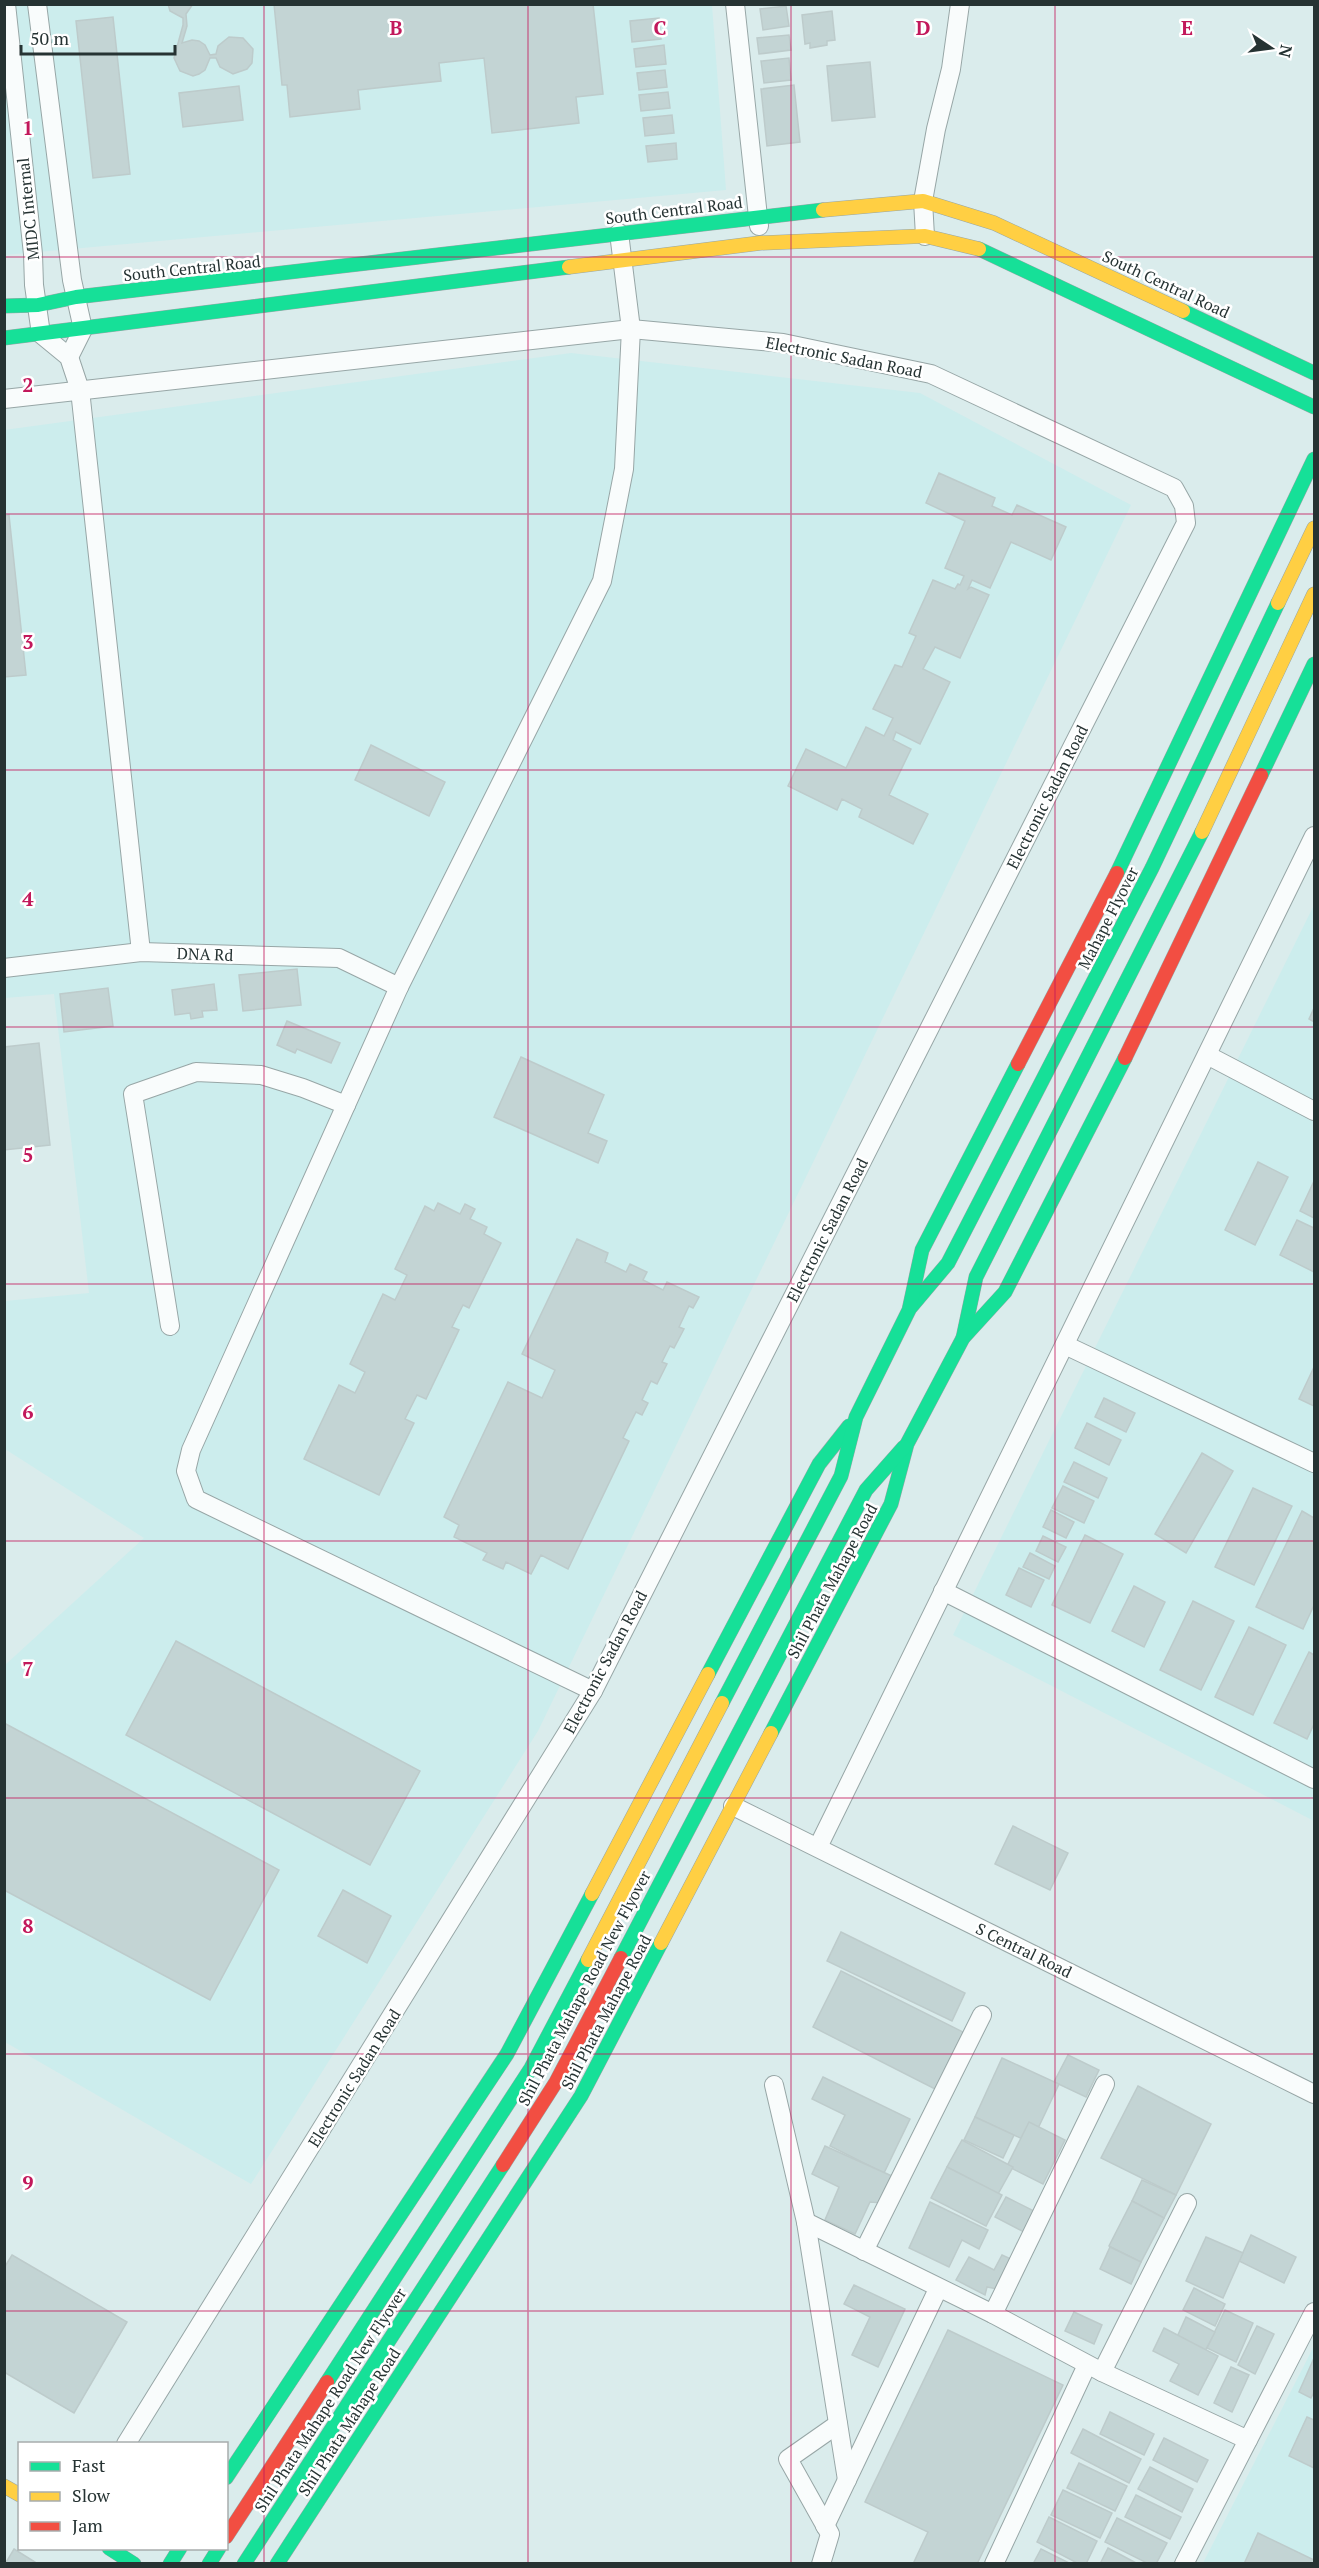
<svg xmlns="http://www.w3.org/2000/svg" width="1319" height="2568" viewBox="0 0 1319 2568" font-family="'PT Serif',serif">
	<rect width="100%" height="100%" fill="#daecec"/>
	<g fill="#cceded">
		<path d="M5,5h707l14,185 -721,65z"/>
		<path d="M571,353l349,40 211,112 -593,1226 -287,453 -246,-142v-377l139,-127 -139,-89v-148l84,-8 -35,-299 -49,4 -1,-568z"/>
		<path d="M1314,905v916l-361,-186z"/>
		<path d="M1314,2346v217h-111z"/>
	</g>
	<g fill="#c3d4d4" stroke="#bdcbcb" stroke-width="1.5">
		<path d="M168,4h25l-7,10 1,12 -5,17 10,-3 7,1 6,4 5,10 6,-1 2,-8 11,-9 14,1 10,11 -1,14 -5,6 -14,5 -13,-7 -4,-9h-6l-5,12 -6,4 -6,2 -13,-5 -6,-13 9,-33v-7l-13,-7z"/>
		<path d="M274,4h319l10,90 -27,3 3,26 -87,10 -8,-75 -45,5 2,18 -83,9 2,19 -70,8 -3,-32h-5z"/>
		<path d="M786,6l3,20 -26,4 -3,-21z"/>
		<path d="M832,11l3,29 -8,1v4l-17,3v-5l-5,1 -3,-29z"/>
		<path d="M113,17l17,157 -37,4 -17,-157z"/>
		<path d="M659,18l2,21 -29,3 -2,-21z"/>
		<path d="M789,35l2,15 -32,4 -2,-16z"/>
		<path d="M664,45l2,19 -30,3 -2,-18z"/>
		<path d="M789,58l2,22 -27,3 -3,-22z"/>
		<path d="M870,62l5,55 -43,4 -5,-55z"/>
		<path d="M665,70l2,17 -28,3 -2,-17z"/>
		<path d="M794,85l6,57 -33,4 -6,-57z"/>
		<path d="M239,86l4,34 -60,7 -4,-34z"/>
		<path d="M668,92l2,16 -29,3 -2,-16z"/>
		<path d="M672,115l2,18 -29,3 -2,-18z"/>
		<path d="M676,143l1,16 -29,3 -2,-16z"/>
		<path d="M939,473l56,25 -3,8 20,9 5,-10 49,22 -15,33 -40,-18 -21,46 -18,-8 -4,9 3,-2 18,8 -29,63 -25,-11 -12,22 27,13 -30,62 -24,-12 -3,8 18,9 -22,46 39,19 -15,30 -54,-27 3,-8 -20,-10 -5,11 -49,-24 18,-37 40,19 20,-41 18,9 9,-18 -20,-9 22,-44 7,2 14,-31 -7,-3 24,-53 22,9 3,-5 2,1 4,-9 -19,-8 20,-47 -39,-18z"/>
		<path d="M9,515l17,160 -22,2v-161z"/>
		<path d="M371,745l74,37 -16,34 -74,-36z"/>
		<path d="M297,969l4,36 -58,6 -4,-36z"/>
		<path d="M214,984l3,26 -15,1 1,6 -12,2 -1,-6 -15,2 -3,-25z"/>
		<path d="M108,988l5,38 -49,6 -4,-38z"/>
		<path d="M1314,1008v14l-5,-3z"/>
		<path d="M287,1021l53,22 -9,20 -34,-14 -2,4 -18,-8z"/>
		<path d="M39,1043l11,102 -46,5v-103z"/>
		<path d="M521,1057l83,38 -16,38 19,8 -9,22 -104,-46z"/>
		<path d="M1258,1162l30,15 -33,68 -30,-15z"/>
		<path d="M1314,1181v37l-14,-7z"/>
		<path d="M438,1203l22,11 5,-10 10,5 -5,10 17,8 -3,7 17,9 -32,65 -6,-3 -11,22 7,3 -33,69 -9,-4 -12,24 9,4 -35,72 -75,-36 35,-74 16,8 10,-21 -15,-8 33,-70 12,6 12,-25 -12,-6 30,-63 9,5z"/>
		<path d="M1297,1220l17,8v44l-34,-17z"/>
		<path d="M577,1239l31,14 -3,9 21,10 4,-8 17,8 -4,8 20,10 4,-8 32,15 -6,11 -4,-2 -10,21 5,2 -10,19 -4,-2 -8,16 5,2 -10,20 -6,-3 -9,19 6,3 -6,12 -6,-3 -13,26 6,3 -61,128 -27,-14 -10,19 -25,-12 -3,7 -20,-9 4,-7 -33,-16 5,-12 -15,-8 64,-135 34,16 13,-28 -33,-16z"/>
		<path d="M1314,1367v39l-15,-7z"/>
		<path d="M1104,1398l31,15 -9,19 -31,-15z"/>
		<path d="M1087,1423l34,17 -12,25 -34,-17z"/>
		<path d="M1202,1453l31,18 -47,82 -31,-19z"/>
		<path d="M1074,1462l33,16 -9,20 -34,-16z"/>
		<path d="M1063,1486l31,15 -10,22 -32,-15z"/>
		<path d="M1253,1488l39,18 -38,79 -39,-18z"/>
		<path d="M1051,1510l23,12 -8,16 -23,-11z"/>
		<path d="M1302,1511l12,7v87l-11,24 -47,-22z"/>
		<path d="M1085,1535l38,19 -33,69 -38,-18z"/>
		<path d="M1043,1536l23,11 -8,15 -22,-11z"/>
		<path d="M1030,1553l25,13 -6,13 -26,-12z"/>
		<path d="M1019,1568l25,12 -13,27 -25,-12z"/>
		<path d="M1134,1586l31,16 -21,45 -32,-16z"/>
		<path d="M1193,1601l41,20 -33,69 -41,-20z"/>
		<path d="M1249,1627l37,18 -33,70 -38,-18z"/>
		<path d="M176,1641l244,130 -50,94 -244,-130z"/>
		<path d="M1309,1652l5,3v69l-7,15 -33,-16z"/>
		<path d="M4,1723l275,147 -69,130 -206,-110z"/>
		<path d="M1013,1826l55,27 -18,37 -55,-26z"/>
		<path d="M343,1890l48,26 -24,47 -49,-27z"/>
		<path d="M841,1932l124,61 -13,28 -125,-60z"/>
		<path d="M841,1971l124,62 -28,57 -124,-63z"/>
		<path d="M1068,2055l31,15 -13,27 -32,-15z"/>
		<path d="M1002,2058l57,26 -28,59 -56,-26z"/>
		<path d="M823,2077l87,42 -26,54 -54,-27 15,-31 -33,-16z"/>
		<path d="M1138,2086l73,38 -35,71 -75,-37z"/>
		<path d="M975,2117l39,18 -11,23 -39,-18z"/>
		<path d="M1029,2122l36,18 -22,44 -36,-18z"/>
		<path d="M962,2140l51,27 -15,27 -51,-27z"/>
		<path d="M825,2146l69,31 -11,26 -13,-1 -15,32 -30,-14 14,-33 -27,-13z"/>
		<path d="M947,2167l55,28 -16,31 -55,-28z"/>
		<path d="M1142,2180l34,15 -12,23 -32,-17z"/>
		<path d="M1006,2197l32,16 -10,21 -33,-17z"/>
		<path d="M1132,2201l32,17 -23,44 -32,-16z"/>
		<path d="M930,2202l58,28 -9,19 -17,-9 -13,27 -40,-19z"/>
		<path d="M1251,2235l45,22 -12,26 -45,-22z"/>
		<path d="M1206,2237l37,16 -20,45 -37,-17z"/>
		<path d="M1110,2247l31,15 -10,22 -31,-15z"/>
		<path d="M12,2255l115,67 -53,91 -70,-41v-104z"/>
		<path d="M1002,2255l11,5 -16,29 -10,-2 -2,8 -29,-15 13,-23 25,13z"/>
		<path d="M854,2285l51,24 -27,58 -26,-12 18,-38 -26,-13z"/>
		<path d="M1194,2288l31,16 -10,22 -32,-16z"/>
		<path d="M1225,2310l28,13 -17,39 -29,-14z"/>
		<path d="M1074,2312l28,13 -8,19 -29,-13z"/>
		<path d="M1186,2317l29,15 -10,19 -28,-14z"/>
		<path d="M1257,2326l17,8 -19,40 -17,-9z"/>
		<path d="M1164,2328l54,28 -20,39 -28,-14 9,-17 -26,-13z"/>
		<path d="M948,2330l115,55 -86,179h-64l15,-32 -63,-30z"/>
		<path d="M1314,2358v34l-3,6 -12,-6z"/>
		<path d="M1231,2367l18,8 -17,37 -18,-9z"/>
		<path d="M1110,2412l44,22 -10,21 -44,-21z"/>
		<path d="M1307,2417l7,3v48l-25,-12z"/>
		<path d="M1083,2429l58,30 -12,24 -58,-30z"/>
		<path d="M1164,2438l44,22 -11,22 -44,-22z"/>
		<path d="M1079,2463l48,23 -12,25 -48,-23z"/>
		<path d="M1150,2467l43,22 -11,23 -44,-23z"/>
		<path d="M1063,2490l49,23 -12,25 -49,-23z"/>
		<path d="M1136,2495l45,22 -11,22 -45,-22z"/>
		<path d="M1049,2517l48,24 -11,23h-7l-42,-22z"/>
		<path d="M1117,2518l50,25 -11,21h-7l-44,-22z"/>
		<path d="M1258,2533l56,27v4h-70z"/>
		<path d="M1108,2548l30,16h-38z"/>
		<path d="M14,2549l21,13 -1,2h-29z"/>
		<path d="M1041,2549l30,15h-38z"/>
	</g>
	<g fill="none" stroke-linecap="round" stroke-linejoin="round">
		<defs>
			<g id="street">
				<path d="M6,4l27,250 1,31 7,49 28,23 11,33 61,562"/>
				<path d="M37,4l35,276 11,49 -14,28"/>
				<path d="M735,4l24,222"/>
				<path d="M925,236l-2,-35 13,-72 15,-60 9,-65"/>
				<path d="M4,399l627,-70 152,14 148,31 243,114 10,18 2,17 -593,1168 -467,753"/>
				<path d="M4,968l137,-16 198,6 60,29"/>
				<path d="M1207,1055l107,56"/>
				<path d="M170,1326l-37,-232 63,-22 65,3 42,13 43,17"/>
				<path d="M1065,1345l249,118"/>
				<path d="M943,1591l371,188"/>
				<path d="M593,1691l-397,-192 -10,-28 5,-21 208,-463 203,-406 22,-112 7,-140 -12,-96"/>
				<path d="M733,1806l581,288"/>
				<path d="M818,1847l496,-1011"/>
				<path d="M774,2085l32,137 41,258"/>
				<path d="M806,2222l187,92 109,58 85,-169"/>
				<path d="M864,2251l118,-236"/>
				<path d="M993,2314l112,-230"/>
				<path d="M1102,2372l146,68"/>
				<path d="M825,2526l113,-237"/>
				<path d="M821,2564l9,-30 -42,-75 50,-35"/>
				<path d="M994,2564l93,-199"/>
				<path d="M1184,2564l130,-252"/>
			</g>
			<g id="fast">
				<path d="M979,249l335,158"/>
				<path d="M4,306l34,-1 38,-8 747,-87"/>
				<path d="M1183,311l131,62"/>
				<path d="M4,338l565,-71"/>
				<path d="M1261,775l53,-111"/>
				<path d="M1117,873l197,-414"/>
				<path d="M911,1307l37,-44 204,-395 126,-265"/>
				<path d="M963,1338l13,-61 226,-445"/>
				<path d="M708,1674l111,-210 30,-38"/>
				<path d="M722,1703l119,-227 15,-59 53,-107 13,-60 96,-186"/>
				<path d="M771,1733l120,-229 16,-60 56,-106 42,-46 120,-234"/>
				<path d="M621,1958l245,-468 38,-43"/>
				<path d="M327,2382l204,-314 57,-108"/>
				<path d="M226,2478l281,-424 85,-160"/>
				<path d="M109,2548l25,16"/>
				<path d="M170,2564l10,-16"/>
				<path d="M209,2564l10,-16"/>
				<path d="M244,2564l259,-399"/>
				<path d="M277,2564l304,-468 80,-153"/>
			</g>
			<g id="slow">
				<path d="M823,210l100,-9 71,22 189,88"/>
				<path d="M569,267l191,-24 165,-7 54,13"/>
				<path d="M1278,603l36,-75"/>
				<path d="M1202,832l112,-238"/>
				<path d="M592,1894l116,-220"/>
				<path d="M661,1943l110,-210"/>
				<path d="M588,1960l134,-257"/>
				<path d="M4,2486l16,9"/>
			</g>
			<g id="jam">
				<path d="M1125,1058l136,-283"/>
				<path d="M1018,1064l99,-191"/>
				<path d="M503,2165l53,-83 65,-124"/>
				<path d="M226,2537l101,-155"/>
			</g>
		</defs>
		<use href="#street" stroke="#97a6a6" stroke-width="20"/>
		<use href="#fast" stroke="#97a6a6" stroke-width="15"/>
		<use href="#slow" stroke="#97a6a6" stroke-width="15"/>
		<use href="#jam" stroke="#97a6a6" stroke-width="15"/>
		<use href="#street" stroke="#f9fcfc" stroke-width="18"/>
		<use href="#fast" stroke="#16e098" stroke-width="14"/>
		<use href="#slow" stroke="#ffcf43" stroke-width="14"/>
		<use href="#jam" stroke="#f24e42" stroke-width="14"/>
	</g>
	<path fill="none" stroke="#c2185b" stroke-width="1.5" stroke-opacity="0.55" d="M264,4v2560M528,4v2560M791,4v2560M1055,4v2560M4,257h1310M4,514h1310M4,770h1310M4,1027h1310M4,1284h1310M4,1541h1310M4,1798h1310M4,2054h1310M4,2311h1310"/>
	<g text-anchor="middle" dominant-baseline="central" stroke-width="5" stroke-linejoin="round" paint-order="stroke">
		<g font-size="16" fill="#263333" stroke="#fff">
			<text transform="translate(28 209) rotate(-96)">MIDC Internal</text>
			<text transform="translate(674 210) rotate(-7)">South Central Road</text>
			<text transform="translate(192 268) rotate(-6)">South Central Road</text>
			<text transform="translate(1166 284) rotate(25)">South Central Road</text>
			<text transform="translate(844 357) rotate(11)">Electronic Sadan Road</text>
			<text transform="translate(1047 797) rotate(-63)">Electronic Sadan Road</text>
			<text transform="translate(1108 918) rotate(-63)">Mahape Flyover</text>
			<text transform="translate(205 954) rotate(2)">DNA Rd</text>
			<text transform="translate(827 1230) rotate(-63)">Electronic Sadan Road</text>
			<text transform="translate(832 1581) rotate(-62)">Shil Phata Mahape Road</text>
			<text transform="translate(605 1662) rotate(-62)">Electronic Sadan Road</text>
			<text transform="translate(1024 1950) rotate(26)">S Central Road</text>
			<text transform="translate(584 1988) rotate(-62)">Shil Phata Mahape Road New Flyover</text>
			<text transform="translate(606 2012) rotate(-62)">Shil Phata Mahape Road</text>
			<text transform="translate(354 2078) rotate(-58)">Electronic Sadan Road</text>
			<text transform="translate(330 2400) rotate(-57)">Shil Phata Mahape Road New Flyover</text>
			<text transform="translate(349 2422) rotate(-57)">Shil Phata Mahape Road</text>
		</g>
	</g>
	<g font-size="20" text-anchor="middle" font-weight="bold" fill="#c2185b" stroke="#fff" stroke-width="5" stroke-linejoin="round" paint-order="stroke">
		<text x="396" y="35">B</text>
		<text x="660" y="35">C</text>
		<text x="923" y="35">D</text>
		<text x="1187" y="35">E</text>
		<text x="28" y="135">1</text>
		<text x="28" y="392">2</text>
		<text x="28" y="649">3</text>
		<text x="28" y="906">4</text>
		<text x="28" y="1162">5</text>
		<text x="28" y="1419">6</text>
		<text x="28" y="1676">7</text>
		<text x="28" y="1933">8</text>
		<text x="28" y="2190">9</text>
	</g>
	<rect width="1319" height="2568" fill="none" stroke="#263333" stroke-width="12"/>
	<rect x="18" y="2442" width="210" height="108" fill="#ffffff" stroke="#a8adad" stroke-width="1.5"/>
	<rect x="30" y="2462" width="30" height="9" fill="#16e098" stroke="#a8adad" stroke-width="1.5"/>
	<text x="72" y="2472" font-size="18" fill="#263333">Fast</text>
	<rect x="30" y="2492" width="30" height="9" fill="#ffcf43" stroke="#a8adad" stroke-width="1.5"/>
	<text x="72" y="2502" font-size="18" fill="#263333">Slow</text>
	<rect x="30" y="2522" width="30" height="9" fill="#f24e42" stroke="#a8adad" stroke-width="1.5"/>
	<text x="72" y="2532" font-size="18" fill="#263333">Jam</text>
	<g transform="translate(1271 48) rotate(103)" stroke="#ffffff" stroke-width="4.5" paint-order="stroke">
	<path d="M0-4.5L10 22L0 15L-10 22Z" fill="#263333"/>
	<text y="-9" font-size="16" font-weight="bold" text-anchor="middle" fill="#263333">N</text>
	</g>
	<path d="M21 45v9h154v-9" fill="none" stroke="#263333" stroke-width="3"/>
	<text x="30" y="45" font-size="18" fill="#263333" stroke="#ffffff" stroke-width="4.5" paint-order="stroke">50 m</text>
</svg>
